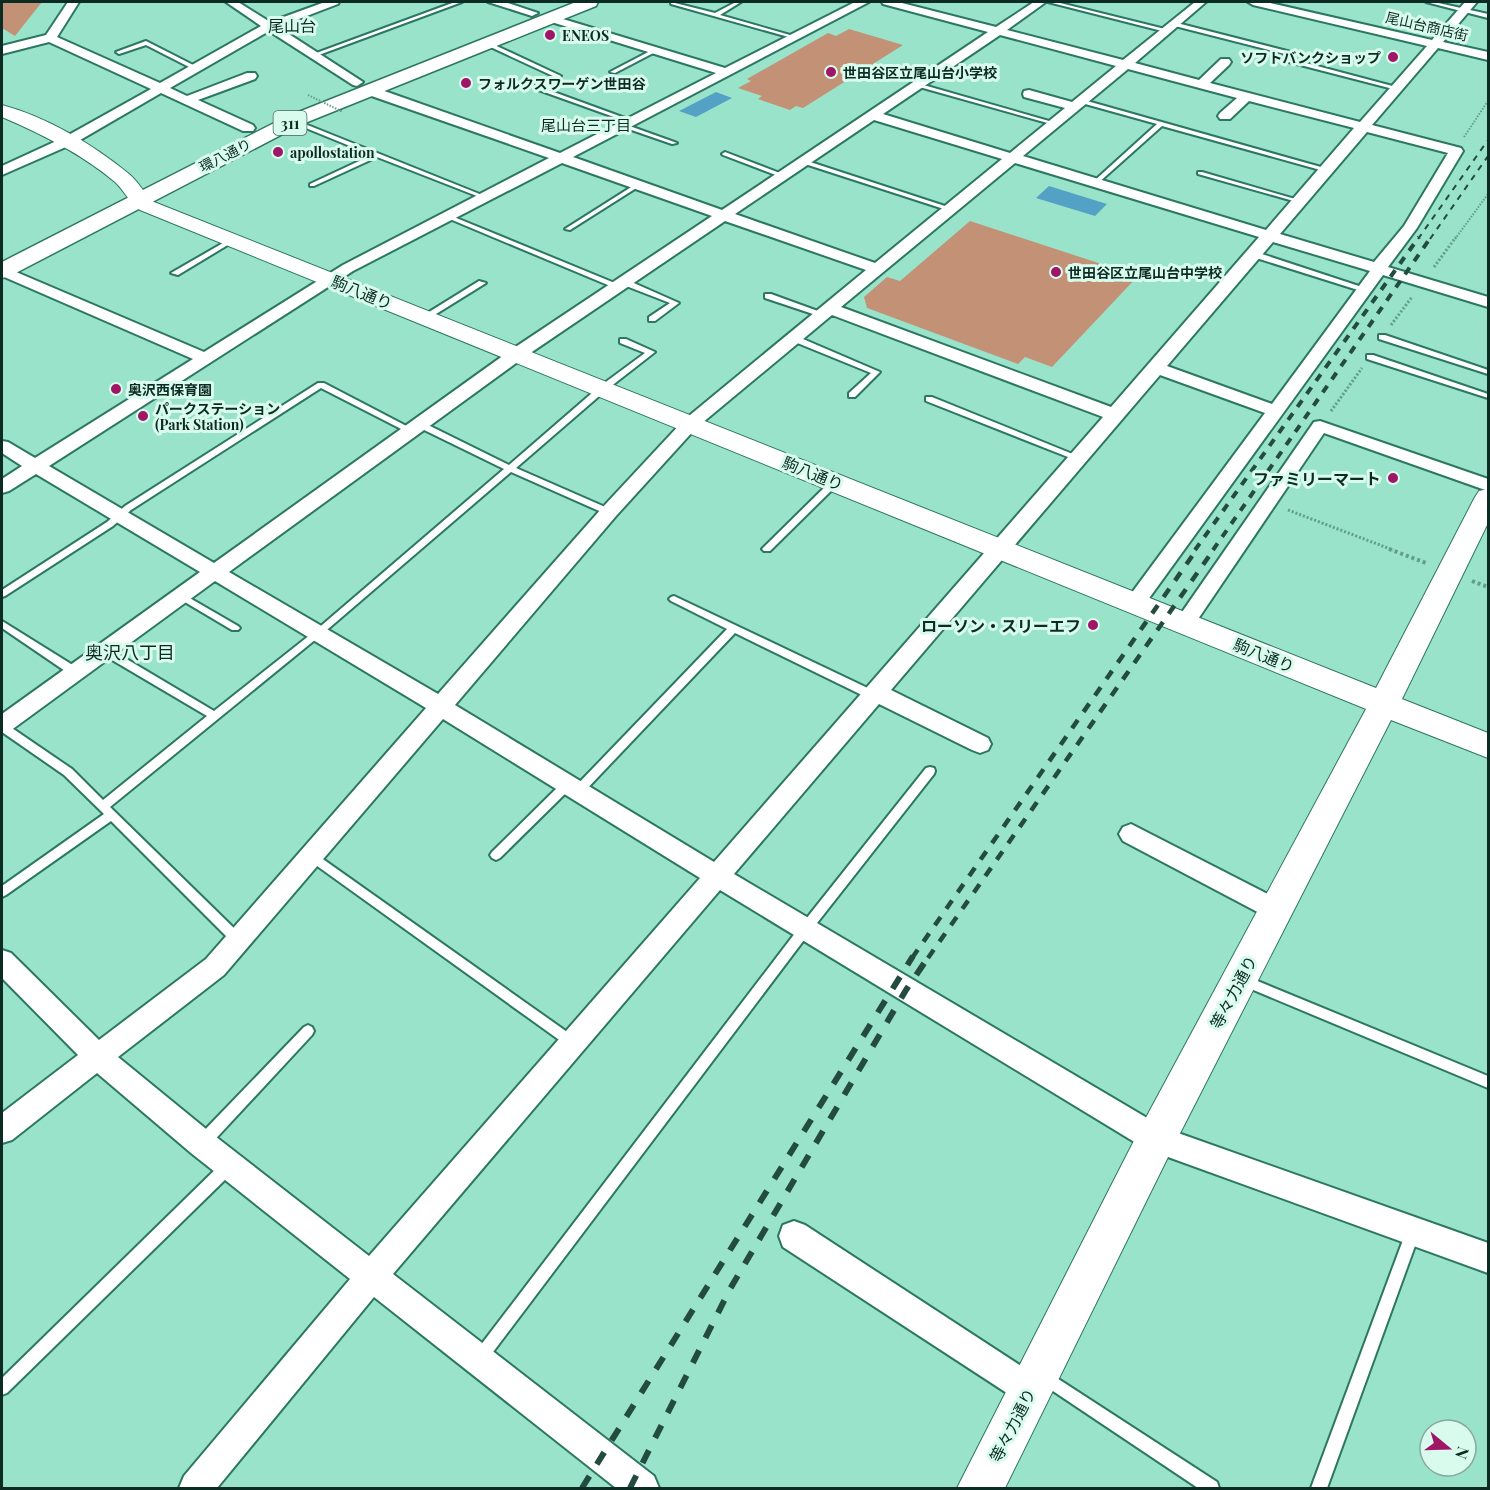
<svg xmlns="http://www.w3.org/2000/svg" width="1490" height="1490" viewBox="0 0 1490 1490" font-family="'Playfair Display','Noto Sans JP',serif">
	<rect width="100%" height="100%" fill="#99e3ca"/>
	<g fill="#c39276">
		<path d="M2,2h40l-27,34 -13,-8z"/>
		<path d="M849,29l54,16 -100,63 -7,-2 -6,4 -32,-11 4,-3 -24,-8 13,-7 -4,-2 81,-46 8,3z"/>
		<path d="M970,221l168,55 -86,91 -27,-10 -7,7 -151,-56 -3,-11 23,-20 13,4z"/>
	</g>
	<g fill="#54a1c6">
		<path d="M716,92l16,6 -36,19 -17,-6z"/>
		<path d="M1049,186l58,18 -12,12 -59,-18z"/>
	</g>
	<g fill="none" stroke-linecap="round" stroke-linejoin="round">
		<defs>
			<g id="lane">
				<path d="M455,2h7l-146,54 -5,-1z"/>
				<path d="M671,2l44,11 21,-11h5l-21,13 77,22 -5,1 -121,-34z"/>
				<path d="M1048,2h8l113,28 -3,2z"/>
				<path d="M1426,2h8l54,12v4z"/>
				<path d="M1173,22l118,30 1,1 -5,5 113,30 -3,2 -116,-30 -1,-1 5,-5 -114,-29 -1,-1z"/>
				<path d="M146,41l53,27 1,1 -5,1 -49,-25 -27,9 -3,-2z"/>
				<path d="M484,42h4l73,34 -21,11 93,34 -5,1 -95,-34v-2l20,-10 -69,-32z"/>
				<path d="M654,49l5,1 -44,23 -5,-1z"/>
				<path d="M916,84h4l136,39 -5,1 -135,-38z"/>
				<path d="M1080,99l248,70 1,1 -5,1 -162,-45 -65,58h-4v-2l64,-58 -79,-22 -1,-1z"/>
				<path d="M291,120h4l192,77 -5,1 -105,-41 -63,29h-4v-2l62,-29 -81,-33z"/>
				<path d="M620,124h4l53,19 -5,1 -52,-18z"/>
				<path d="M725,152l60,23 1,1 -5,1 -58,-22 -1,-1z"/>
				<path d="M804,160l147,48 1,1 -5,1 -145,-47 -1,-1z"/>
				<path d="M1198,172h4l100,29 -5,1 -99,-28z"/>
				<path d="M636,184l5,1 -71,45 -5,-1z"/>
				<path d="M445,215h4l173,71 -7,2 -170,-71z"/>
				<path d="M230,239l6,1 -58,35 -7,-2z"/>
				<path d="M1250,252h6l112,37 -7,2 -111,-35z"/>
				<path d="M621,280h6l52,23 -24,18h-6v-4l21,-14 -49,-19z"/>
				<path d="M479,281l7,2 -58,36 -7,-2z"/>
				<path d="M765,294h6l55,20 -7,2 -54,-18z"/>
				<path d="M1379,335h6l103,35v4l-109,-35z"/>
				<path d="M790,336h6l84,36 -25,25h-6v-4l22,-20 -81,-33z"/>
				<path d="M620,339h6l29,13 -50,39 -89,77 96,42v4h-6l-95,-42 -190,163 -211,172 131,128 2,4 -2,4 -4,1 -4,-1 -122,-122 -105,74 -4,2v-11l102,-72 -40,-39 -62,-43v-9l4,1 66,45 31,31 104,-84 -105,-62 -2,-3 2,-3h6l106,63 101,-80 189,-162 -86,-42v-4h6l85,42 90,-78 46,-34 -25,-10z"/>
				<path d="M1367,355h6l115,39v4l-121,-39z"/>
				<path d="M318,383h6l92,48 -1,2h-6l-88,-45 -190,122 -18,16 -108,70 -3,1v-7l105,-68 18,-16z"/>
				<path d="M926,397h6l148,60 -1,2h-6l-147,-58z"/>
				<path d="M835,479l4,3 -1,2 -68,67h-6l-2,-2 2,-2 68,-67z"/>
				<path d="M181,593l57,33 2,2 -2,2h-6l-54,-32 -2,-2z"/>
				<path d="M674,596l202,96 1,3 -5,4 -4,-1 -133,-65 -154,162h-8l-1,-3 1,-3 154,-160 -56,-28 -2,-2 2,-2z"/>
				<path d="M2,621l77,48 1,3 -1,3h-8l-69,-47z"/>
				<path d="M930,767l4,1 1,3 -1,3 -124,158 -326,432 -5,2 -5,-2 -2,-5 2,-5 328,-430 124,-156z"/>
				<path d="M566,782l4,1 1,3 -1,3 -70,69 -4,2 -4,-2 -2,-3 2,-3 70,-69z"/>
				<path d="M310,850l267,189 2,4 -2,4 -4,2 -4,-2 -263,-189 -2,-3 2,-3z"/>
				<path d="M1243,975l245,101v12l-249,-104 -2,-4 2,-4z"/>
				<path d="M308,1025l4,2 2,4 -2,4 -104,112 -5,1 -5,-1 -2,-5 2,-5 106,-110z"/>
				<path d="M229,1159l5,2 2,5 -2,5 -227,222 -5,2v-17l222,-217z"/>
				<path d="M1413,1225l5,2 2,5 -93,256h-16l95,-256 2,-5z"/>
				<path d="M1046,1371l171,111 2,6h-21l-157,-105 -2,-5 2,-5z"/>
			</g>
			<g id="street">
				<path d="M68,2h11l-22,35 103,46 101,-57 -35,-24h12l32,20 55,-20h14l-1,2 -60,23 85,55 -6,4 -4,-1 -84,-54 -99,57 17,8 60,-23h8l2,3 -2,3 -57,21 55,25 2,3 -2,3h-10l-82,-38 -86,50 -73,32v-9l63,-29 86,-48 -102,-47 -47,12v-8l44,-11z"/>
				<path d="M488,2h17l33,11 -6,3z"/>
				<path d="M855,2h14l-296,155 149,53 266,-178 -105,-28 -1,-2h16l98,25 38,-25h12l-39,28 116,30 72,-58h11l-71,61 64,17 22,-21h8l2,3 -2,3 -19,18 150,39 67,-76 -174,-41 -5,-3h18l166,38 33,-38h12l-34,40 45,10v8l-50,-12 -66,77 89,23 2,3 -46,77 -29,39 100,30v10l-105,-32 -241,333 -7,2 -7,-2 -3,-5 3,-5 137,-185 -105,-38 -269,315 97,48 3,6 -3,6 -8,3 -8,-3 -93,-46 -145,170 430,254 324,115v30l-342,-124 -426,-259 -327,384 261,202 5,12h-43l-242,-191 -157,191h-38l5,-12 166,-197 -159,-126 -94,-80 -85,67 -10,3v-30l76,-58 -76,-77v-28l9,3 88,87 107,-81 220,-251 -211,-127 -205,150 -8,2v-19l198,-142 -164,-98 -27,17 -7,2v-14l20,-13 -20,-13v-12l6,1 27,16 158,-99 -191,-83v-10l202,86 139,-87 206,-107 -186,-65 -1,-3 1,-3h10l187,66 156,-80 -171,-53v-4h8l172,52zM1000,35l116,31 -44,36 -43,-12 -5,1 -1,3 1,3 41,11 -55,45 -127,-39zM1128,69l109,29 -17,15 -2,3 2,3h10l19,-18 105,27 -88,102 -243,-74zM874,120l128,39 -127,104 -140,-49zM1367,132l81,21 -44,73 -30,36 -94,-28zM562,163l150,53 -201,134 -297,213 -165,-97 304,-195zM1015,163l244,74 -148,170 -270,-100zM725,221l141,49 -182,150 -82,88 -164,186 -209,-122 294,-214zM1273,242l97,29 -98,133 -105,-38zM832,315l271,102 -389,445 -259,-157 161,-189 80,-88zM443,719l257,159 -331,378 -158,-123 -93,-76 106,-82z"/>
				<path d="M1320,421l168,58v12l-164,-58 -132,195 -7,2 -7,-2 -3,-5 3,-5 136,-196z"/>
				<path d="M1131,824l154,79 3,7 -3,7 -9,4 -9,-4 -144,-76 -4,-7 4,-7z"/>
				<path d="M794,1221l11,4 236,154 5,11 -5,11 -11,5 -11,-5 -236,-154 -4,-11 4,-11z"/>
			</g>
			<path id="secondary" d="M2,105c45,12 92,40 127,69 10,8 15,20 25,28l1222,486 99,-191 4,-6 9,-2v34l-86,176 86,34v25l-97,-38 -221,433 -165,335h-48l185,-363 224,-416 -1226,-499c-11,-7 -15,-19 -25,-28 -33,-28 -73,-48 -113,-65z"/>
			<path id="primary" d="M576,2h22l-2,4 -296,119 -290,151 -8,2v-16l284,-145z"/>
		</defs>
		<use href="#lane" stroke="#2c7762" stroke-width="4"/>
		<use href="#street" stroke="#2c7762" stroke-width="4"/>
		<use href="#secondary" stroke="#2c7762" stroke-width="2"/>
		<use href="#primary" stroke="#2c7762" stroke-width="3"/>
		<g stroke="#639d8b" stroke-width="2" stroke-dasharray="1.5 1.5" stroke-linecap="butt">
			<path d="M1464,137l24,-36"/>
			<path d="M1455,239l33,-45"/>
		</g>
		<g stroke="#639d8b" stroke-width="3" stroke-dasharray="2 2" stroke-linecap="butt">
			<path d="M1434,267l22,-30"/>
			<path d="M1391,325l21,-28"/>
			<path d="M1331,411l31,-43"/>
			<path d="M1288,510l105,40"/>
		</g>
		<g stroke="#639d8b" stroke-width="4" stroke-dasharray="3 3" stroke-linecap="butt">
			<path d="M1389,549l37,14"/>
			<path d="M1472,581l16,6"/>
		</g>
		<use href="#lane" fill="#fff" fill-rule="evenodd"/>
		<use href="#street" fill="#fff" fill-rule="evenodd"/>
		<use href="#secondary" fill="#fff" fill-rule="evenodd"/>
		<use href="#primary" fill="#fff" fill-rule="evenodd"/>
		<g stroke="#244b40" stroke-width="2" stroke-dasharray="6 6" stroke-linecap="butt">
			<path d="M1418,239l70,-99"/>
			<path d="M1430,239l58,-83"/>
		</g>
		<g stroke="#244b40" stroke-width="4" stroke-dasharray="8 8" stroke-linecap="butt">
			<path d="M1195,550l224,-313"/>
			<path d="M1213,550l218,-313"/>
		</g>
		<g stroke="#244b40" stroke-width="4.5" stroke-dasharray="10 10" stroke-linecap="butt">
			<path d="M912,958l285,-409"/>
			<path d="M928,958l286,-409"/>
		</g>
		<g stroke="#244b40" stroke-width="6" stroke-dasharray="14 14" stroke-linecap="butt">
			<path d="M582,1488l331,-532"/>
			<path d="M630,1488l100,-199 176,-299 23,-34"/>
		</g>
		<path stroke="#639d8b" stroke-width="2" stroke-dasharray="1.5 1.5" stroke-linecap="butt" d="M308,95l35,17"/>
	</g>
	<g fill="#9e1665" stroke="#d8fbee" stroke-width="2">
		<circle cx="550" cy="35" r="6"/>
		<circle cx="1393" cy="57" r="6"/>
		<circle cx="831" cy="72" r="6"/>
		<circle cx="466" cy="83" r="6"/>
		<circle cx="278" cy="152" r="6"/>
		<circle cx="1056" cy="272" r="6"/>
		<circle cx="116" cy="389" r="6"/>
		<circle cx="143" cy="416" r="6"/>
		<circle cx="1393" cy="478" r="6"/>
		<circle cx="1093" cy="625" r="6"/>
	</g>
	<g text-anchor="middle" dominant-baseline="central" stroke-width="6" stroke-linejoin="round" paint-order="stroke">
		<g font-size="14" fill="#0c2b23" stroke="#d8fbee">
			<text transform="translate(1427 26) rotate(13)">尾山台商店街</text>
			<text transform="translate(225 155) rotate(-27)">環八通り</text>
		</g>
		<g font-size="14" font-weight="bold" fill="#0c2b23" stroke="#d8fbee" text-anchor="start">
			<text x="562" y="35">ENEOS</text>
			<text x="1381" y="57" text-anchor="end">ソフトバンクショップ</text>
			<text x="843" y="72">世田谷区立尾山台小学校</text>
			<text x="478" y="83">フォルクスワーゲン世田谷</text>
			<text x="290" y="152">apollostation</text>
			<text x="1068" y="272">世田谷区立尾山台中学校</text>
			<text x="128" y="389">奥沢西保育園</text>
			<text x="155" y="408">パークステーション<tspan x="155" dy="16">(Park Station)</tspan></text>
		</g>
		<rect fill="#d8fbee" stroke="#496960" stroke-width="1.5" x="273.5" y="111" width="33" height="24" rx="4.5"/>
		<g font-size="15" font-weight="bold" fill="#0c2b23">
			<text x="290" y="123">311</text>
		</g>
		<g font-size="15" fill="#0c2b23" stroke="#d8fbee">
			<text x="586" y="125">尾山台三丁目</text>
		</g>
		<g font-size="16" fill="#0c2b23" stroke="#d8fbee">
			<text x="292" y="25">尾山台</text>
		</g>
		<g font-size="16" fill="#0c2b23" stroke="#d8fbee">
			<text transform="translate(362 292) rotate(22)">駒八通り</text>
			<text transform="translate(813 473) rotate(22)">駒八通り</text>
			<text transform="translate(1264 655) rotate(22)">駒八通り</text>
			<text transform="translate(1233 992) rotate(-62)">等々力通り</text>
			<text transform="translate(1012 1425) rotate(-63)">等々力通り</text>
		</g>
		<g font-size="16" font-weight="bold" fill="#0c2b23" stroke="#d8fbee" text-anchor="end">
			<text x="1381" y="478">ファミリーマート</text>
			<text x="1081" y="625">ローソン・スリーエフ</text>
		</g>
		<g font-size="18" fill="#0c2b23" stroke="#d8fbee">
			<text x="130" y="652">奥沢八丁目</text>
		</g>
	</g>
	<rect width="1490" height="1490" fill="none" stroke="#0c2b23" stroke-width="6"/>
	<g transform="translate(1448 1448) rotate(109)"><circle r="28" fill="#d8fbee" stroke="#86a89d" stroke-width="1.5"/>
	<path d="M0-4.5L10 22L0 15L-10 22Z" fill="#9e1665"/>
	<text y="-9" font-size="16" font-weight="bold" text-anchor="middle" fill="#0c2b23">N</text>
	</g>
</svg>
